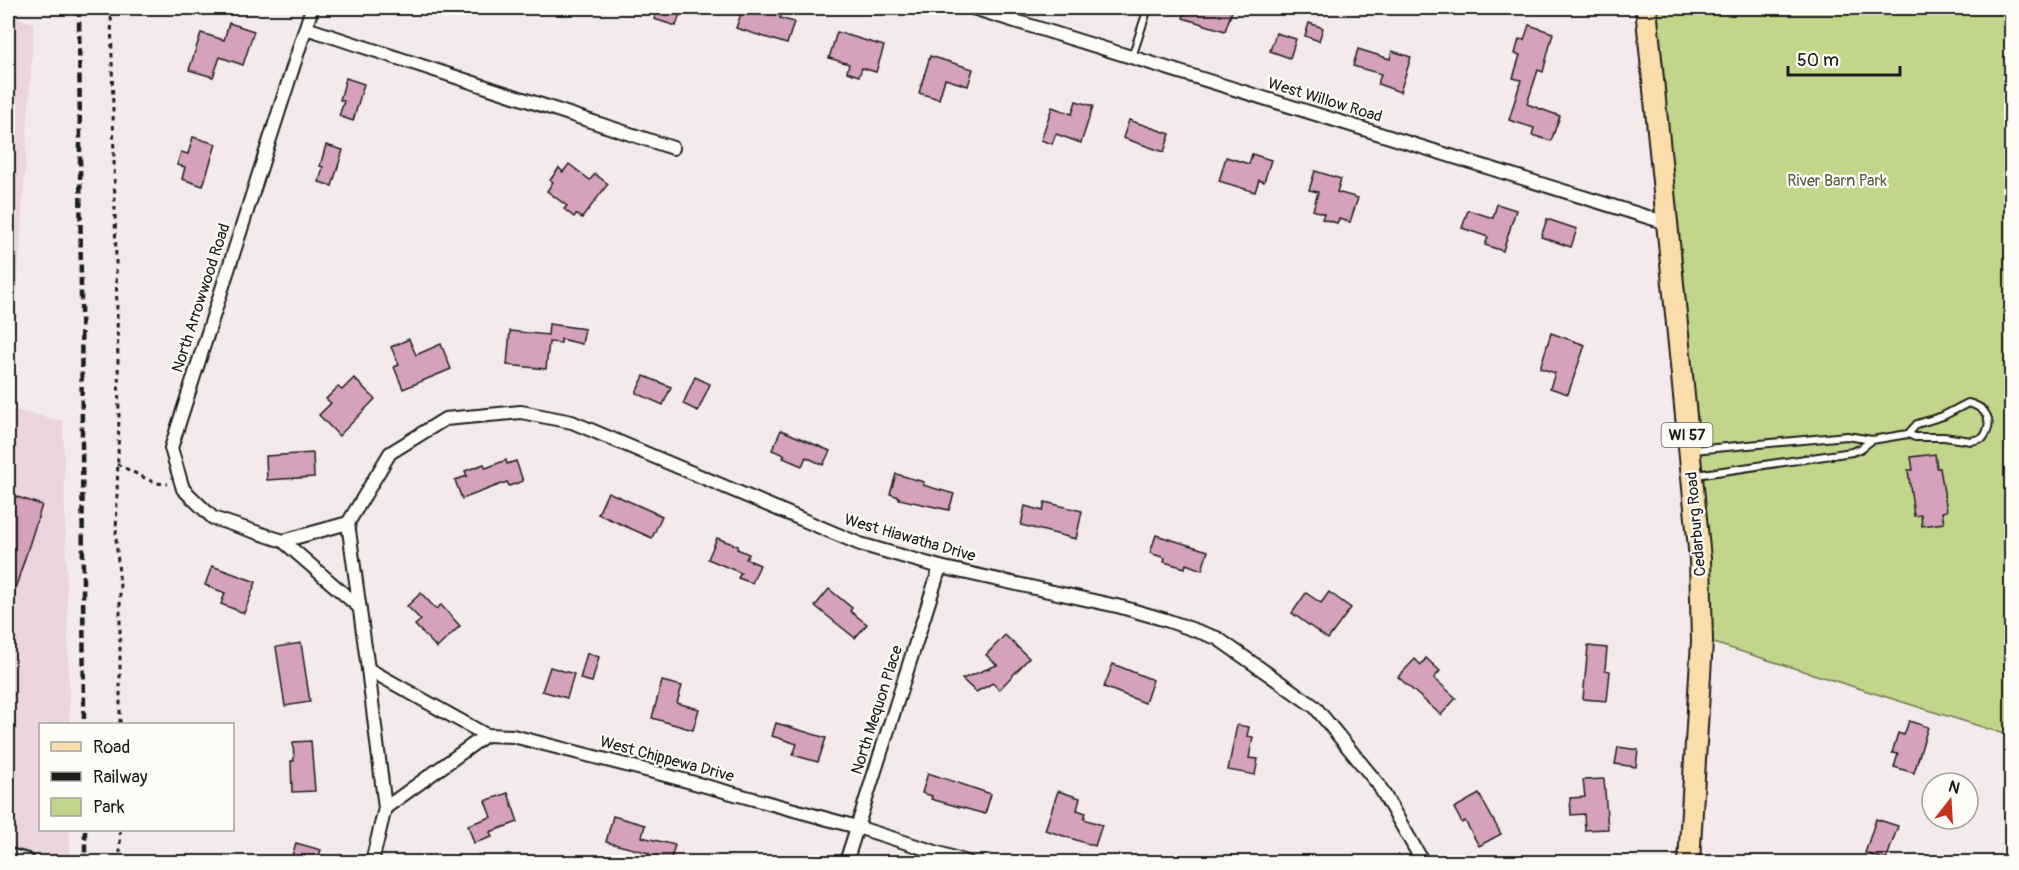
<svg xmlns="http://www.w3.org/2000/svg" width="2019" height="870" viewBox="0 0 2019 870" font-family="Pangolin,sans-serif">
	<rect width="100%" height="100%" fill="#f5eaeb"/>
	<filter id="ink" filterUnits="userSpaceOnUse"><feTurbulence type="fractalNoise" baseFrequency=".0167" numOctaves="2"/><feDisplacementMap in="SourceGraphic" scale="12" xChannelSelector="R" yChannelSelector="G"/><feConvolveMatrix kernelMatrix="1 2 1 2 8 2 1 2 1" color-interpolation-filters="sRGB"/></filter>
	<g filter="url(#ink)">
		<path fill="#ebd4dd" d="M8,15l26,8 -24,386 53,12 7,303h-30v106h30v32h-13l-49,-16z"/>
		<path fill="#c1d68b" stroke="#6e7954" stroke-width="1.5" d="M1646,8h365v728l-294,-92 -15,-3z"/>
		<g fill="#d5a1bc" stroke="#1c1c1c" stroke-width="1.5">
			<path d="M658,8h24l-6,18 -22,-7z"/>
			<path d="M743,8l14,3 1,-3h4l20,6 -2,4 14,4 -7,22 -51,-16z"/>
			<path d="M1186,8h35l11,3 -7,20 -42,-13z"/>
			<path d="M229,23l25,8 -11,34 -23,-8 -7,20 -24,-7 12,-37 23,7z"/>
			<path d="M1309,23l14,5 -4,13 -14,-5z"/>
			<path d="M1529,25l24,8 -10,39 -5,-2 -11,34 33,12 -9,25 -19,-6 2,-7 -25,-8 12,-40 -8,-2 7,-23 -5,-1 4,-15 5,1z"/>
			<path d="M837,32l47,14 -8,26 -14,-4 -3,8 -12,-4 2,-8 -20,-6z"/>
			<path d="M1276,33l20,6 -6,19 -20,-7z"/>
			<path d="M1358,49l32,10 2,-8 19,6 -11,35 -22,-8 3,-10 -28,-8z"/>
			<path d="M930,56l43,13 -5,17 -23,-7 -6,20 -20,-6z"/>
			<path d="M346,78l18,6 -11,37 -14,-5 5,-15 -4,-1z"/>
			<path d="M1076,101l17,5 -12,37 -25,-9 -4,10 -11,-4 11,-33 20,7z"/>
			<path d="M1129,120l41,14 -6,18 -41,-14z"/>
			<path d="M193,137l23,7 -13,42 -21,-7 3,-12 -8,-2 4,-13 7,2z"/>
			<path d="M326,145l17,5 -11,36 -13,-4 4,-15 -3,-1z"/>
			<path d="M1252,154l19,6 -7,22 -5,-2 -4,12 -36,-11 7,-24 23,7z"/>
			<path d="M569,164l21,16 5,-6 13,10 -26,34 -6,-4 -2,3 -10,-8 3,-3 -20,-15 6,-9 -3,-2 9,-12 4,4z"/>
			<path d="M1315,171l26,8 -4,13 21,6 -8,24 -11,-3 -2,4 -15,-4 2,-5 -11,-4 5,-18 -9,-2z"/>
			<path d="M1497,204l19,6 -13,41 -18,-6 3,-8 -26,-9 6,-18 25,8z"/>
			<path d="M1547,219l30,10 -6,18 -30,-10z"/>
			<path d="M549,324l36,5 -3,15 -21,-5v4l-12,-1 -3,27 -39,-4 3,-34 38,4z"/>
			<path d="M1551,333l34,12 -17,49 -18,-6 5,-15 -15,-5z"/>
			<path d="M409,339l7,16 25,-11 10,25 -48,20 -9,-22 5,-2 -8,-18z"/>
			<path d="M644,376l27,11 -8,18 -27,-12z"/>
			<path d="M695,377l15,7 -12,27 -15,-7z"/>
			<path d="M354,378l21,21 -36,37 -20,-21 12,-12 -5,-4 12,-12 4,3z"/>
			<path d="M781,430l49,21 -7,14 -17,-8 -4,9 -19,-8 2,-3 -13,-5z"/>
			<path d="M313,453l1,24 -47,3 -1,-24z"/>
			<path d="M1935,454l2,14h3l7,43 -5,1 2,11 -22,3 -1,-11 -7,1 -6,-46h5l-2,-13z"/>
			<path d="M506,460l1,4 9,-3 7,20 -14,5 -2,-4 -45,17 -7,-19 12,-4 -2,-5 19,-7 2,4z"/>
			<path d="M896,474l28,8 -1,3 31,9 -5,16 -50,-11v-2l-9,-3z"/>
			<path d="M608,492l54,24 -10,22 -54,-24z"/>
			<path d="M8,494l34,11 -32,100 -2,-1z"/>
			<path d="M1045,502l37,9 -6,28 -55,-14 4,-19 18,5z"/>
			<path d="M1156,535l52,16 -6,19 -16,-6 -1,4 -21,-6 1,-4 -15,-5z"/>
			<path d="M717,538l21,8 -1,3 12,5 -3,5 14,6 -8,18 -14,-5 3,-5 -33,-14z"/>
			<path d="M212,566l44,16 -12,31 -23,-9 4,-11 -20,-8z"/>
			<path d="M829,589l23,19 -2,3 17,13 -12,14 -40,-32z"/>
			<path d="M1329,592l22,16 -23,31 -36,-26 14,-20 15,10z"/>
			<path d="M421,593l15,16 5,-4 19,21 -23,22 -22,-23 6,-5 -14,-14z"/>
			<path d="M1005,635l24,23 -30,32 -6,-7 -17,9 -14,-13 35,-14 -11,-10z"/>
			<path d="M301,643l9,59 -25,4 -9,-59z"/>
			<path d="M1588,646l19,2 -2,22 5,1 -3,30 -24,-2z"/>
			<path d="M587,653l12,4 -7,25 -12,-3z"/>
			<path d="M1426,658l14,13 -6,7 22,20 -15,17 -43,-38 17,-18 6,6z"/>
			<path d="M1113,664l40,16 -8,23 -41,-16z"/>
			<path d="M550,667l24,7 -7,24 -25,-7z"/>
			<path d="M662,681l20,5 -5,17 22,6 -6,21 -41,-12z"/>
			<path d="M1909,721l19,6 -14,46 -20,-6 4,-13 -6,-1 6,-20 6,2z"/>
			<path d="M776,723l50,15 -8,24 -25,-7 4,-11 -25,-8z"/>
			<path d="M1237,725l12,2 -2,9 6,1 -4,21 9,1 -3,16 -27,-5z"/>
			<path d="M311,741l4,50 -23,1 -1,-31h3l-1,-19z"/>
			<path d="M1618,747l20,3 -2,17 -21,-3z"/>
			<path d="M928,773l63,21 -6,20 -47,-13 -7,-2 1,-3 -10,-3z"/>
			<path d="M1604,779l4,50 -23,1 -1,-16 -13,1 -1,-17 15,-1 -2,-17z"/>
			<path d="M1058,791l22,7 -3,12 9,3 -2,6 18,6 -7,21 -50,-16z"/>
			<path d="M508,793l10,29 -28,10 2,5 -18,6 -6,-18 23,-8 -6,-16z"/>
			<path d="M1479,794l22,40 -22,12 -14,-25 -3,2 -8,-15z"/>
			<path d="M613,816l32,9 -3,12 33,8 -5,17 -23,-4 2,-5 -43,-11z"/>
			<path d="M1876,819l22,7 -12,34 -21,-7z"/>
			<path d="M296,843l25,7 -4,12h-27z"/>
		</g>
		<g fill="none" stroke-linecap="round" stroke-linejoin="round">
			<defs>
				<g id="service">
					<path d="M1132,57l16,-49"/>
					<path d="M1693,450l154,-14 25,4 36,-6 7,3h29l27,4 12,-3c12,-17 3,-31 -15,-35l-25,13 -26,8 -9,10"/>
					<path d="M1696,475l156,-23 8,-3 12,-9"/>
				</g>
				<g id="minor">
					<path d="M312,8l-141,440 12,41 30,29 70,23 77,67"/>
					<path d="M973,8l694,215"/>
					<path d="M306,28l367,120"/>
					<path d="M348,523l20,146 17,139 -13,54"/>
					<path d="M283,541l65,-18 42,-70 55,-34 76,-7 51,10 288,122 80,23 181,40 45,13 51,18 98,69 63,77 45,78"/>
					<path d="M368,669l118,66 27,1 152,39 192,52 110,35"/>
					<path d="M385,808l101,-73"/>
					<path d="M846,862l94,-295"/>
				</g>
				<path id="tertiary" d="M8,857l18,5"/>
				<path id="primary" d="M1646,8l54,551 2,82 -13,221"/>
			</defs>
			<use href="#service" stroke="#1c1c1c" stroke-width="10"/>
			<use href="#minor" stroke="#1c1c1c" stroke-width="16"/>
			<use href="#tertiary" stroke="#1c1c1c" stroke-width="21"/>
			<use href="#primary" stroke="#1c1c1c" stroke-width="24"/>
			<g stroke="#1c1c1c" stroke-width="3" stroke-dasharray="4.5 4.5" stroke-linecap="butt">
				<path d="M111,8l8,406 -3,124 4,49v137"/>
				<path d="M117,464l38,19 13,1"/>
				<path d="M120,862v-32"/>
			</g>
			<use href="#service" stroke="#fdfcf7" stroke-width="6"/>
			<use href="#minor" stroke="#fdfcf7" stroke-width="12"/>
			<use href="#tertiary" stroke="#fdfcf7" stroke-width="16"/>
			<use href="#primary" stroke="#faddab" stroke-width="20"/>
			<g stroke="#1c1c1c" stroke-width="4.5" stroke-dasharray="9 4.5" stroke-linecap="butt">
				<path d="M79,8l5,716"/>
				<path d="M85,830v32"/>
			</g>
		</g>
	</g>
	<g text-anchor="middle" dominant-baseline="central" stroke-width="4.5" stroke-linejoin="round" paint-order="stroke">
		<rect fill="#fdfcf7" stroke="#605f5e" stroke-width="1.5" x="1661.5" y="423" width="51" height="24" rx="4.5"/>
		<g font-size="15" font-weight="bold" fill="#1c1c1c">
			<text x="1687" y="435">WI 57</text>
		</g>
		<g font-size="16" fill="#1c1c1c" stroke="#fdfcf7">
			<text transform="translate(1325 100) rotate(17)">West Willow Road</text>
			<text transform="translate(201 298) rotate(-72)">North Arrowwood Road</text>
			<text transform="translate(1696 524) rotate(-95)">Cedarburg Road</text>
			<text transform="translate(910 538) rotate(16)">West Hiawatha Drive</text>
			<text transform="translate(877 710) rotate(-72)">North Mequon Place</text>
			<text transform="translate(667 759) rotate(15)">West Chippewa Drive</text>
		</g>
		<g font-size="16" fill="#565d43" stroke="#fdfcf7">
			<text x="1837" y="181">River Barn Park</text>
		</g>
	</g>
	<rect width="2019" height="870" fill="none" stroke="#fdfcf7" stroke-width="30"/>
	<rect x="15" y="15" width="1989" height="840" fill="none" stroke="#1c1c1c" stroke-width="2" filter="url(#ink)"/>
	<rect x="39" y="723" width="195" height="108" fill="#fdfcf7" stroke="#a3a29f" stroke-width="1.5"/>
	<rect x="51" y="742" width="30" height="9" fill="#faddab" stroke="#a3a29f" stroke-width="1.5"/>
	<text x="93" y="753" font-size="18" fill="#1c1c1c">Road</text>
	<rect x="51" y="772" width="30" height="9" fill="#1c1c1c" stroke="#a3a29f" stroke-width="1.5"/>
	<text x="93" y="783" font-size="18" fill="#1c1c1c">Railway</text>
	<rect x="51" y="798" width="30" height="18" fill="#c1d68b" stroke="#a3a29f" stroke-width="1.5"/>
	<text x="93" y="813" font-size="18" fill="#1c1c1c">Park</text>
	<g transform="translate(1950 801) rotate(17)"><circle r="28" fill="#fdfcf7" stroke="#a3a29f" stroke-width="1.5"/>
	<path d="M0-4.5L10 22L0 15L-10 22Z" fill="#c8321e"/>
	<text y="-9" font-size="16" font-weight="bold" text-anchor="middle" fill="#1c1c1c">N</text>
	</g>
	<path d="M1788 66v9h112v-9" fill="none" stroke="#1c1c1c" stroke-width="3"/>
	<text x="1797" y="66" font-size="18" fill="#1c1c1c" stroke="#fdfcf7" stroke-width="4.5" paint-order="stroke">50 m</text>
</svg>
